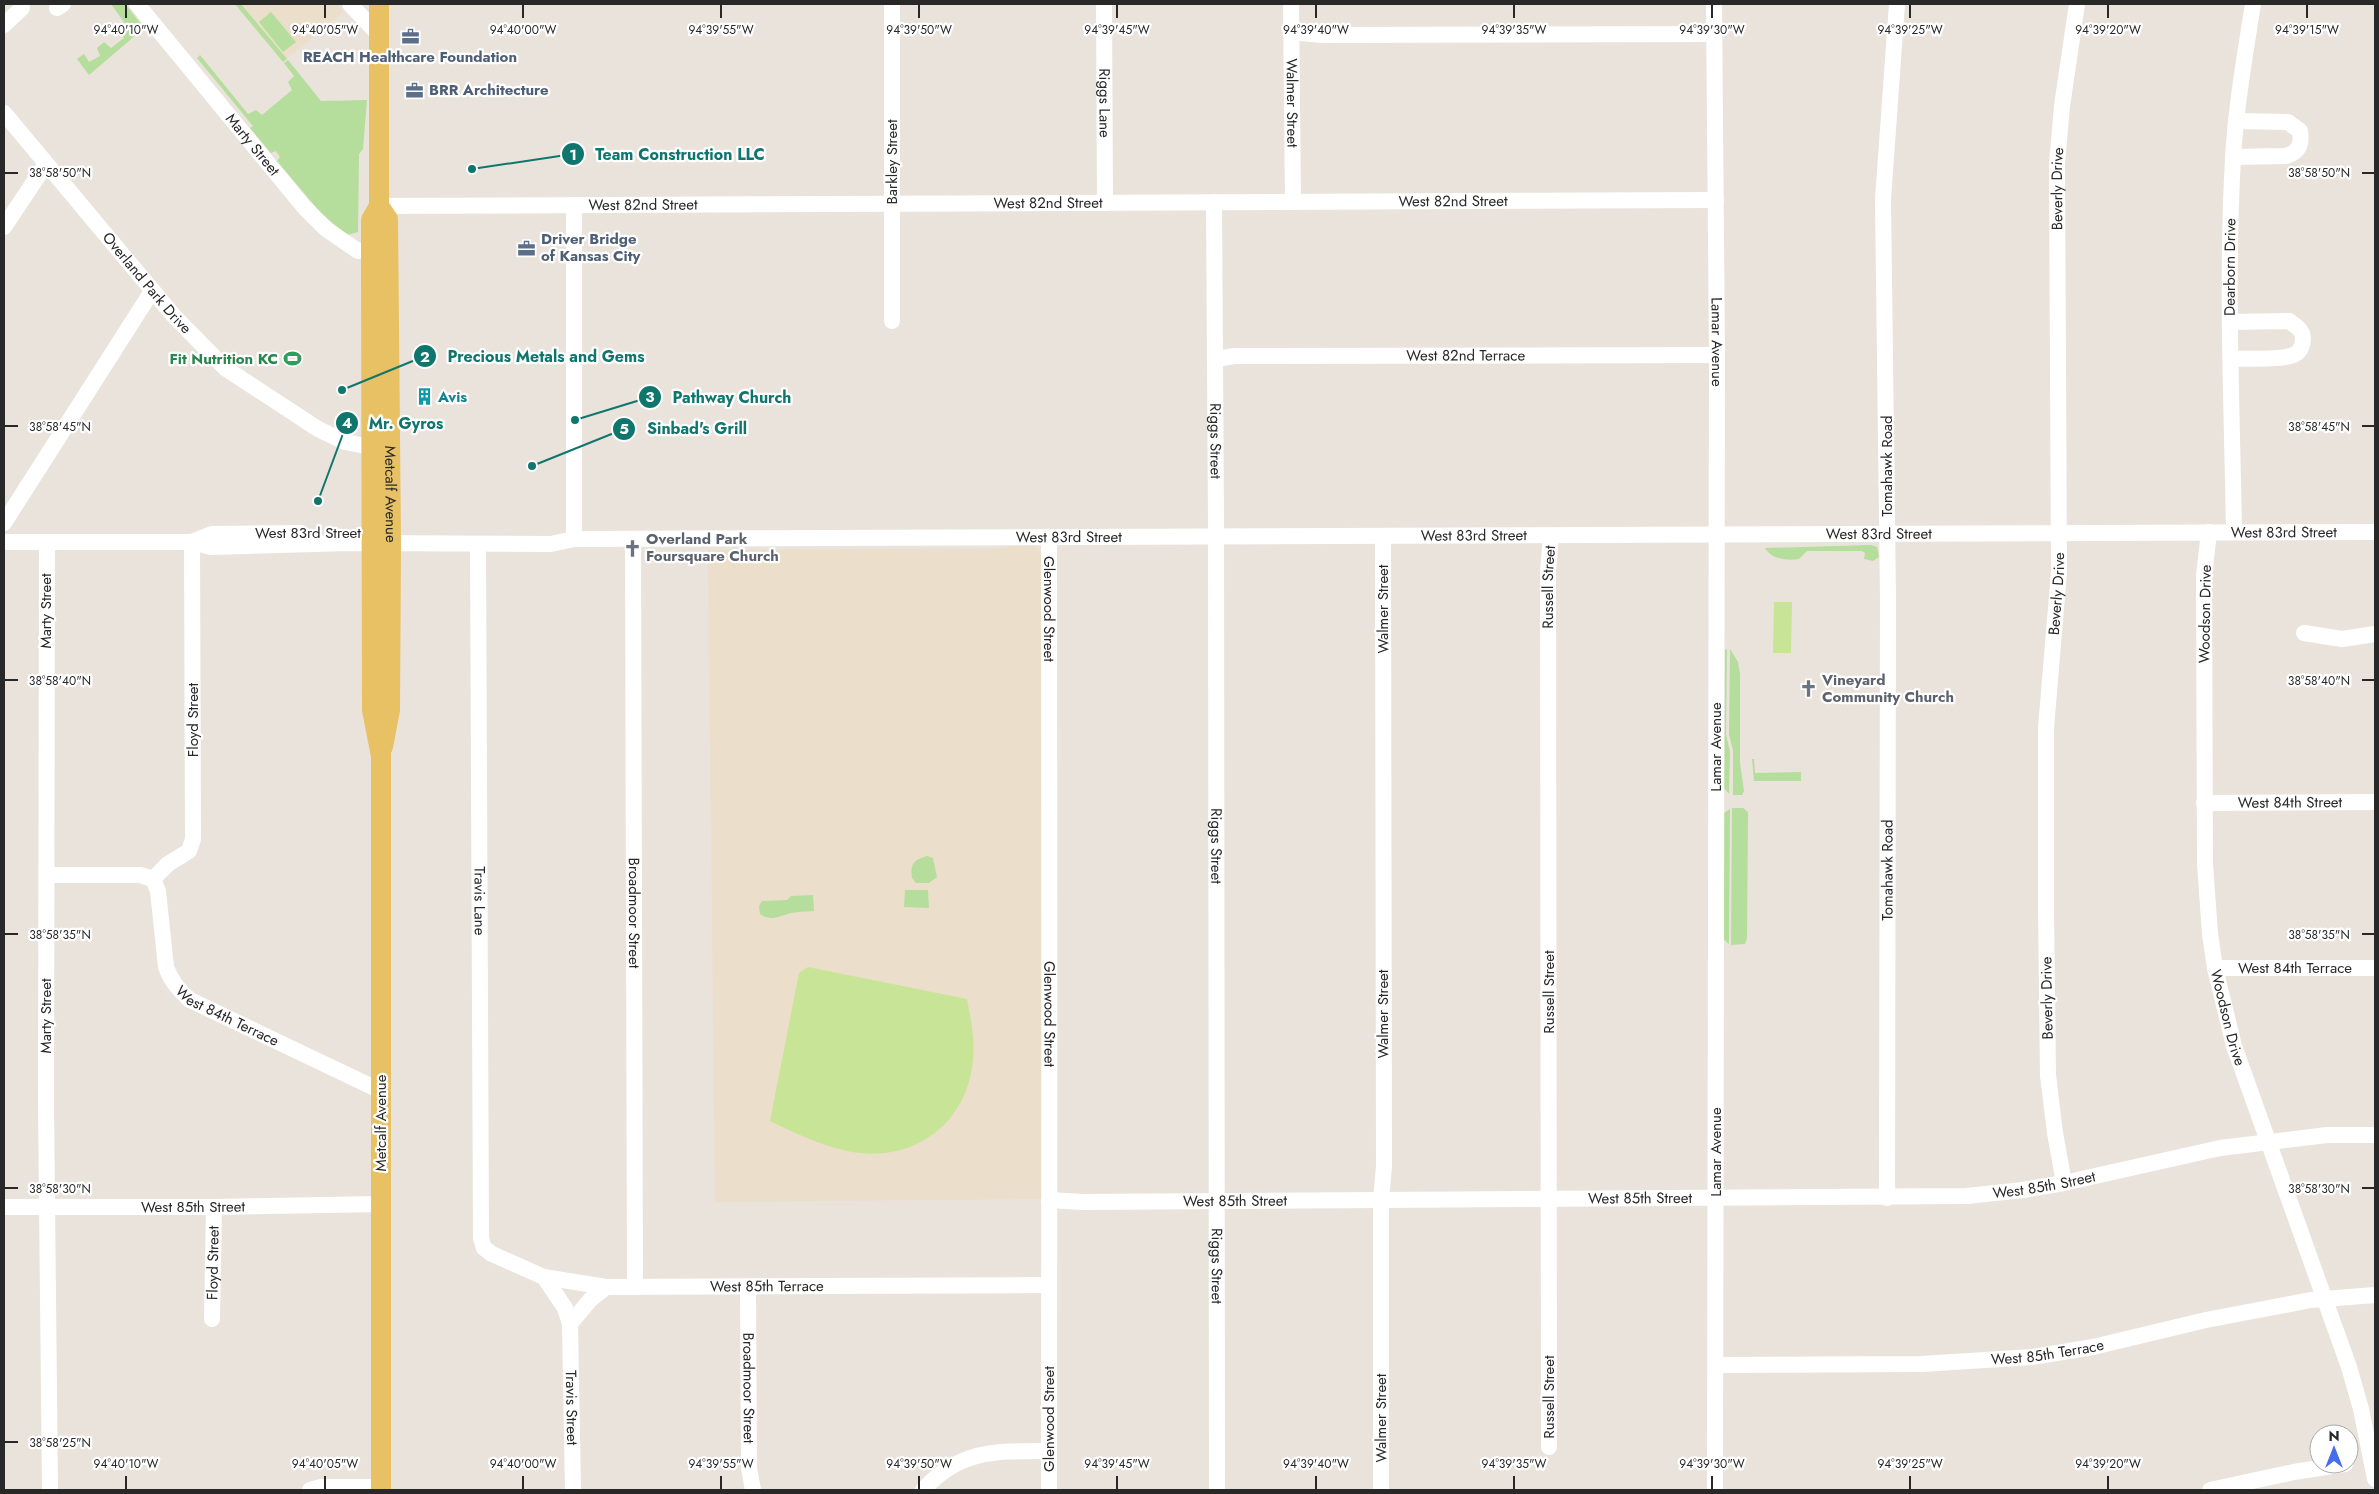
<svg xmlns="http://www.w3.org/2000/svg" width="2379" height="1494" viewBox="0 0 2379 1494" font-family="Jost,sans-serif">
	<rect width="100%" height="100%" fill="#eae3db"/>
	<g fill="#ebdfcb">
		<path d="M241,4h96l7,8 -57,47z"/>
		<path d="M1022,545l13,1 7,7 1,646 -328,3 -7,-652 282,-1z"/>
	</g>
	<g fill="#b5dd9b">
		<path d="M111,4h14l19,24 -55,47 -12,-16 7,-5 5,8 11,-6 -3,-8 7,-6 7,6 13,-10 -4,-7 6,-6z"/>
		<path d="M235,4h6l46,55 -4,3z"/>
		<path d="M271,12l25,30 -13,10 -24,-30z"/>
		<path d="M200,55l48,59 8,-4 6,5 30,-25 -4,-8 6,-6 -10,-13 4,-3 33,41 46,-1 -4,49 -4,5 -1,78 -11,3 -26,-22 -44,-52 3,-4 -4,-6 -5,2 -21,-25 3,-2 -56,-68z"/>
		<path d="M1871,545l6,2 2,10 -6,4 -9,-2 1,-6 -3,-2h-55l-8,8c-12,2 -28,0 -34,-11z"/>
		<path d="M1725,649l2,1 -1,84 4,18 -1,42 -5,-6z"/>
		<path d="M1730,649l8,13 2,12v89l4,28 -2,4h-9v-45l-4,-15z"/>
		<path d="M1752,759h2l1,14 46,-1v9h-47z"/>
		<path d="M1732,808h11l5,4 -1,126 -2,6 -14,1z"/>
		<path d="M1730,809l-1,135 -5,-4v-127z"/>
		<path d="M927,856l6,2 4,19 -8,6h-13l-4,-5c-2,-15 2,-18 15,-22z"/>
		<path d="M905,890h23l1,18 -25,-1z"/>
		<path d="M813,895l1,16c-8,1 -18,0 -26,3 -10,3 -18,7 -28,0l-1,-8 3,-5 25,-1 4,-4z"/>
	</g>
	<g fill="#c8e497">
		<path d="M1774,602h18l-1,51h-18z"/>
		<path d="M808,967l159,32c4,21 8,39 6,60 -5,66 -62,106 -126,92 -27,-6 -52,-18 -77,-30l29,-148z"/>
	</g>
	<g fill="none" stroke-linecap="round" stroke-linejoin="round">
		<g stroke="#fff" stroke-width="16">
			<path id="s1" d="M137,4l167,203 22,22 32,22 24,-1"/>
			<path d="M350,4l29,31"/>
			<path d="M892,4v317"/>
			<path id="s2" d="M1104,4l1,199"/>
			<path id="s3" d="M1291,4l2,198"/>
			<path id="s4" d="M1714,4l3,351 -2,1135"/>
			<path d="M57,8l6,-4"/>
			<path d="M4,25l18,-17"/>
			<path d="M1291,32l31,3 392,-1"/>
			<path id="s5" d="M4,113l169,202 52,53 93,61 27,13 26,5"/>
			<path d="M2233,157l53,-1c13,-4 16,-11 14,-25l-12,-9 -52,-1"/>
			<path id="s6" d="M1214,202l2,320 1,968"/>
			<path id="s7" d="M379,206l1337,-6"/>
			<path d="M4,227l42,-63"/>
			<path d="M2231,322l58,-1c7,5 14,9 14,18 0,4 -2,11 -6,14 -10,8 -52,5 -66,6"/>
			<path id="s8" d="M1215,359l20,-3 482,-1"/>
			<path d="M4,523l148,-232"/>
			<path id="s9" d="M2209,532l-5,44 1,288 5,70 5,34 19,78 115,321 12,42 14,70"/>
			<path id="s10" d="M2234,532c-2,-124 -8,-250 -1,-374 3,-52 12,-103 20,-154"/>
			<path id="s11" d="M1049,538c0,317 1,635 0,952"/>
			<path d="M574,539v-334"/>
			<path id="s12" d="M633,539l2,748"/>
			<path id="s13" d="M4,542h188l19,5 138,-4 202,1 23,-5 1801,-7"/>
			<path d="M47,542l-1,563 4,385"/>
			<path d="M192,542l20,-8 89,-1"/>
			<path id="s14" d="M478,545l3,693 3,10 8,6 52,23 62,10 442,-2"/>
			<path d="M2304,633l38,6 33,-5"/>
			<path id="s15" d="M2204,803l171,-1"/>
			<path d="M48,875h92l13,4"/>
			<path d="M153,879l15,-15 21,-13 4,-12 -1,-297"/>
			<path id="s16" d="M153,879l5,12 8,76c5,14 13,23 24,33l191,91"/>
			<path id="s17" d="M2215,968h160"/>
			<path id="s18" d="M2064,1183l-9,-50 -7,-58 -2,-165v-182l13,-156 -2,-408 5,-58 15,-102"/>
			<path id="s19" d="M1887,1198l1,-599 -5,-400 14,-195"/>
			<path id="s20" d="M1049,1200l33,2 885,-6 56,-6 41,-7 156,-35 107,-13h48"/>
			<path id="s21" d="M4,1207h210l167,-3"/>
			<path id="s22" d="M544,1277l21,31 5,16 3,166"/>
			<path id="s23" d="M748,1287l1,181 4,22"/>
			<path id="s24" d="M212,1319l2,-112"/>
			<path d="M570,1324l20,-24 16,-13"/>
			<path id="s25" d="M1716,1365l206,-1 110,-7 61,-10 113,-27 105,-20 64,-5"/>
			<path id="s26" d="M1549,1447l-1,-876 3,-35"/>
			<path d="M310,1490l11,-3h60"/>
			<path d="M923,1490c37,-41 74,-39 126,-39"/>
			<path d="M1381,1490v-290l3,-34 -1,-629"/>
			<path d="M2210,1490l84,-18 51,-8"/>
		</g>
		<g stroke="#e7c163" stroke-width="20">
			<path d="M379,4v202l-8,14v30l1,460 9,46v734"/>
			<path id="s27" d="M379,206l9,13 3,324 -1,167 -7,37"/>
		</g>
	</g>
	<path fill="none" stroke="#282828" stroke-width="2" d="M126,5v13M325,5v13M523,5v13M721,5v13M919,5v13M1117,5v13M1316,5v13M1514,5v13M1712,5v13M1910,5v13M2108,5v13M2307,5v13M5,173h13M2362,173h12M5,426h13M2362,426h12M5,680h13M2362,680h12M5,934h13M2362,934h12M5,1188h13M2362,1188h12M5,1442h13M126,1476v13M325,1476v13M523,1476v13M721,1476v13M919,1476v13M1117,1476v13M1316,1476v13M1514,1476v13M1712,1476v13M1910,1476v13M2108,1476v13"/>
	<defs>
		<symbol id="office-bare" viewBox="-9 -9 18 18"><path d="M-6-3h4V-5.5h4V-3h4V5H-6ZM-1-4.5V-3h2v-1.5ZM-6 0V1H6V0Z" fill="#5c6f8a" stroke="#fff" stroke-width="2.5" paint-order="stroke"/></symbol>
		<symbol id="stadium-bare" viewBox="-9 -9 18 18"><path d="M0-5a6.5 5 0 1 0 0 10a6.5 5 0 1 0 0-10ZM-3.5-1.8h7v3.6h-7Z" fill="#2e9e5b" stroke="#fff" stroke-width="2.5" paint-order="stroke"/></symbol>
		<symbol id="building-bare" viewBox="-9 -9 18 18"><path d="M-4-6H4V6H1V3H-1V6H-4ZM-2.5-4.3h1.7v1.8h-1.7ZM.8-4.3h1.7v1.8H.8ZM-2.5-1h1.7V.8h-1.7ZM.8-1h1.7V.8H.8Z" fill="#0f9aa8" stroke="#fff" stroke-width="2.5" paint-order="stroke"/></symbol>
		<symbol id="church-bare" viewBox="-9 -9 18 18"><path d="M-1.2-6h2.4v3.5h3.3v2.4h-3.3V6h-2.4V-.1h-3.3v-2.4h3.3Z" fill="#6b7280" stroke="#fff" stroke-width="2.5" paint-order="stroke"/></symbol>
	</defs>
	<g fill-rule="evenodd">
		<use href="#office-bare" x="398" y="24" width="25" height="25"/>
		<use href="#office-bare" x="402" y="78" width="25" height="25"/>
		<use href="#office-bare" x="514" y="236" width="25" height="25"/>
		<use href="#stadium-bare" x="280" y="346" width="25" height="25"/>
		<use href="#building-bare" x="412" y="384" width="25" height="25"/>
		<use href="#church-bare" x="620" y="536" width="25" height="25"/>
		<use href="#church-bare" x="1796" y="676" width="25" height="25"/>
	</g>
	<g text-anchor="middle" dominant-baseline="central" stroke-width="4.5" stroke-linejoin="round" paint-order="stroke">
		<g font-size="15" font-weight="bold" fill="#4e5e75" stroke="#fff" text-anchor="start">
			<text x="410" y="57" text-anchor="middle">REACH Healthcare Foundation</text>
			<text x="429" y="90">BRR Architecture</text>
			<text x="541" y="239">Driver Bridge<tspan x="541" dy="17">of Kansas City</tspan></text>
		</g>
		<g font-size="15" fill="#282828" stroke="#fff">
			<text stroke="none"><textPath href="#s2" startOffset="99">Riggs Lane</textPath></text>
			<text stroke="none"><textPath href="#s3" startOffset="99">Walmer Street</textPath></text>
			<text stroke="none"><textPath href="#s1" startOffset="182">Marty Street</textPath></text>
			<text transform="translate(892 162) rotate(-90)">Barkley Street</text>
			<text stroke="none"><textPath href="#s18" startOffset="996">Beverly Drive</textPath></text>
			<text stroke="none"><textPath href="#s7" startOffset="1074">West 82nd Street</textPath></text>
			<text stroke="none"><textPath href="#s7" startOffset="669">West 82nd Street</textPath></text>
			<text stroke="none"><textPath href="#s7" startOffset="264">West 82nd Street</textPath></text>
			<text stroke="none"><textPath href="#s10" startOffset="265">Dearborn Drive</textPath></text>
			<text stroke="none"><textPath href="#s5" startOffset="222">Overland Park Drive</textPath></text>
			<text stroke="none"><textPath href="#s4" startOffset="338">Lamar Avenue</textPath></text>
			<text stroke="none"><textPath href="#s8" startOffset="251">West 82nd Terrace</textPath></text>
			<text stroke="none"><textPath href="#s6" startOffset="239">Riggs Street</textPath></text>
			<text transform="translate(1887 466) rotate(-90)">Tomahawk Road</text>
			<text stroke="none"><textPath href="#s27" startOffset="291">Metcalf Avenue</textPath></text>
			<text stroke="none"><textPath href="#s13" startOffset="2281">West 83rd Street</textPath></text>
			<text x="308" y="533">West 83rd Street</text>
			<text stroke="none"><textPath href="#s13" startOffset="1876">West 83rd Street</textPath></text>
			<text stroke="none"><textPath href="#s13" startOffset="1471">West 83rd Street</textPath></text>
			<text stroke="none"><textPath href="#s13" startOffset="1066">West 83rd Street</textPath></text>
			<text stroke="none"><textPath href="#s26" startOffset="860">Russell Street</textPath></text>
			<text stroke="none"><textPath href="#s18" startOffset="591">Beverly Drive</textPath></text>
			<text stroke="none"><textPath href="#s11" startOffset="71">Glenwood Street</textPath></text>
			<text transform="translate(1383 609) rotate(-90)">Walmer Street</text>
			<text transform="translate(46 611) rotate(-90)">Marty Street</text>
			<text transform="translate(2205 614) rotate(-89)">Woodson Drive</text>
			<text transform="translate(193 720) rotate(-90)">Floyd Street</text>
			<text transform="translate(1716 747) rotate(-90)">Lamar Avenue</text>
			<text stroke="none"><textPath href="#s15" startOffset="86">West 84th Street</textPath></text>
			<text stroke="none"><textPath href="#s6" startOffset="644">Riggs Street</textPath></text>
			<text stroke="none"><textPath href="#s19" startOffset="328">Tomahawk Road</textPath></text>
			<text stroke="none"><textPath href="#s14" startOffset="356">Travis Lane</textPath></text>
			<text stroke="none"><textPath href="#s12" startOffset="374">Broadmoor Street</textPath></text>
			<text stroke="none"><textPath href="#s17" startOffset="80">West 84th Terrace</textPath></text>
			<text transform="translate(1549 992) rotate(-90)">Russell Street</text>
			<text transform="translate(2047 998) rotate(-91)">Beverly Drive</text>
			<text stroke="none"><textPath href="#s16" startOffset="171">West 84th Terrace</textPath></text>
			<text stroke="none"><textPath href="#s11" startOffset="476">Glenwood Street</textPath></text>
			<text transform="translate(1383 1014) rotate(-90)">Walmer Street</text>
			<text transform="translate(46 1016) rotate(-90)">Marty Street</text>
			<text stroke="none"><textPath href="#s9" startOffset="488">Woodson Drive</textPath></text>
			<text transform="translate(381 1123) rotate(-90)">Metcalf Avenue</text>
			<text transform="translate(1716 1152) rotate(-90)">Lamar Avenue</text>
			<text stroke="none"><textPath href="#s20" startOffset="996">West 85th Street</textPath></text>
			<text stroke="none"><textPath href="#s20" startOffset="591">West 85th Street</textPath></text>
			<text stroke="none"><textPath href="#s20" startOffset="186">West 85th Street</textPath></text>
			<text stroke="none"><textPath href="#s21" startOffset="189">West 85th Street</textPath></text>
			<text stroke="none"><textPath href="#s24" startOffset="56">Floyd Street</textPath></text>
			<text stroke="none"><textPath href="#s6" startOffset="1064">Riggs Street</textPath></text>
			<text stroke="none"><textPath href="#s14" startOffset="994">West 85th Terrace</textPath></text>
			<text stroke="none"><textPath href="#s25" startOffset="332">West 85th Terrace</textPath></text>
			<text stroke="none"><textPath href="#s23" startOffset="101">Broadmoor Street</textPath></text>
			<text transform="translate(1549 1397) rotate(-90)">Russell Street</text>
			<text stroke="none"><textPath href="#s22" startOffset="138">Travis Street</textPath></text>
			<text transform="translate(1381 1418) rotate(-90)">Walmer Street</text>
			<text transform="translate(1049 1419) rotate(-90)">Glenwood Street</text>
		</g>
		<g font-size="15" font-weight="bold" fill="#27864d" stroke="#fff" text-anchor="end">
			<text x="278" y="359">Fit Nutrition KC</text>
		</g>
		<g font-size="15" font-weight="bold" fill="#0d838f" stroke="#fff" text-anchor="start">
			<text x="438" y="397">Avis</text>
		</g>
		<g font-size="15" font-weight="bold" fill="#5b616d" stroke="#fff" text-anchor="start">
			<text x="646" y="539">Overland Park<tspan x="646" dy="17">Foursquare Church</tspan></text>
			<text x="1822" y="680">Vineyard<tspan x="1822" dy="17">Community Church</tspan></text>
		</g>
	</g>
	<g font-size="12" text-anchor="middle" fill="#282828" stroke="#fff" stroke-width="4.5" stroke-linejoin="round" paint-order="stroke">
		<text x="126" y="34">94°40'10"W</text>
		<text x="325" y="34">94°40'05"W</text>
		<text x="523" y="34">94°40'00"W</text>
		<text x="721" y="34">94°39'55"W</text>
		<text x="919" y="34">94°39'50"W</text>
		<text x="1117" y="34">94°39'45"W</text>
		<text x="1316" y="34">94°39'40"W</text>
		<text x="1514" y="34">94°39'35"W</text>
		<text x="1712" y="34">94°39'30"W</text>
		<text x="1910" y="34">94°39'25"W</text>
		<text x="2108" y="34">94°39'20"W</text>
		<text x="2307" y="34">94°39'15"W</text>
		<text x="60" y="177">38°58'50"N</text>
		<text x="2319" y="177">38°58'50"N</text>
		<text x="60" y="431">38°58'45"N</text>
		<text x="2319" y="431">38°58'45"N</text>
		<text x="60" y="685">38°58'40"N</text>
		<text x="2319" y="685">38°58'40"N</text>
		<text x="60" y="939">38°58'35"N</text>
		<text x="2319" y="939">38°58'35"N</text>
		<text x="60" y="1193">38°58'30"N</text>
		<text x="2319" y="1193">38°58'30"N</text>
		<text x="60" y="1447">38°58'25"N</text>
		<text x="126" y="1468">94°40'10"W</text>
		<text x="325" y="1468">94°40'05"W</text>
		<text x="523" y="1468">94°40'00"W</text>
		<text x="721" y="1468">94°39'55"W</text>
		<text x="919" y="1468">94°39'50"W</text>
		<text x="1117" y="1468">94°39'45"W</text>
		<text x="1316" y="1468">94°39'40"W</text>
		<text x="1514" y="1468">94°39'35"W</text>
		<text x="1712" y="1468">94°39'30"W</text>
		<text x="1910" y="1468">94°39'25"W</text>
		<text x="2108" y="1468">94°39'20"W</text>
	</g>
	<path fill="none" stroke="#0f766e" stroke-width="2" d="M472 169L573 154M342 390L425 356M575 420L650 397M318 501L347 423M532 466L624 429"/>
	<g fill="#0f766e" stroke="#fff" stroke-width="2">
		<circle cx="472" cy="169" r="5"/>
		<circle cx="342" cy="390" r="5"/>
		<circle cx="575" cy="420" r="5"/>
		<circle cx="318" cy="501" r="5"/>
		<circle cx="532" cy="466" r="5"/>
		<circle cx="573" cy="154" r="12"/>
		<circle cx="425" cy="356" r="12"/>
		<circle cx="650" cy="397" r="12"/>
		<circle cx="347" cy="423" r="12"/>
		<circle cx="624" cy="429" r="12"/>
	</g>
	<g font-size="15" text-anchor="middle" font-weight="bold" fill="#fff">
		<text x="573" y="160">1</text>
		<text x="425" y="362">2</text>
		<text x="650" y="402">3</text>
		<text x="347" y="428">4</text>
		<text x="624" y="434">5</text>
	</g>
	<g font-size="16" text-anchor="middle" font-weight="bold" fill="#0f766e" stroke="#fff" stroke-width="4.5" stroke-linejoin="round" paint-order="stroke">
		<text x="680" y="160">Team Construction LLC</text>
		<text x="546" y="362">Precious Metals and Gems</text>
		<text x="732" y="403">Pathway Church</text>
		<text x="406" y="429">Mr. Gyros</text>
		<text x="697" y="434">Sinbad's Grill</text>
	</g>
	<rect width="2379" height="1494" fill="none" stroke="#282828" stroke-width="10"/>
	<g transform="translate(2334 1449)"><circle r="24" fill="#ffffff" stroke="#a9a9a9"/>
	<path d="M0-4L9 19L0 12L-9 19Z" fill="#456ded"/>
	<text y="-8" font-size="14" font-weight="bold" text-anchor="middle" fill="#282828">N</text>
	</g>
</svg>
